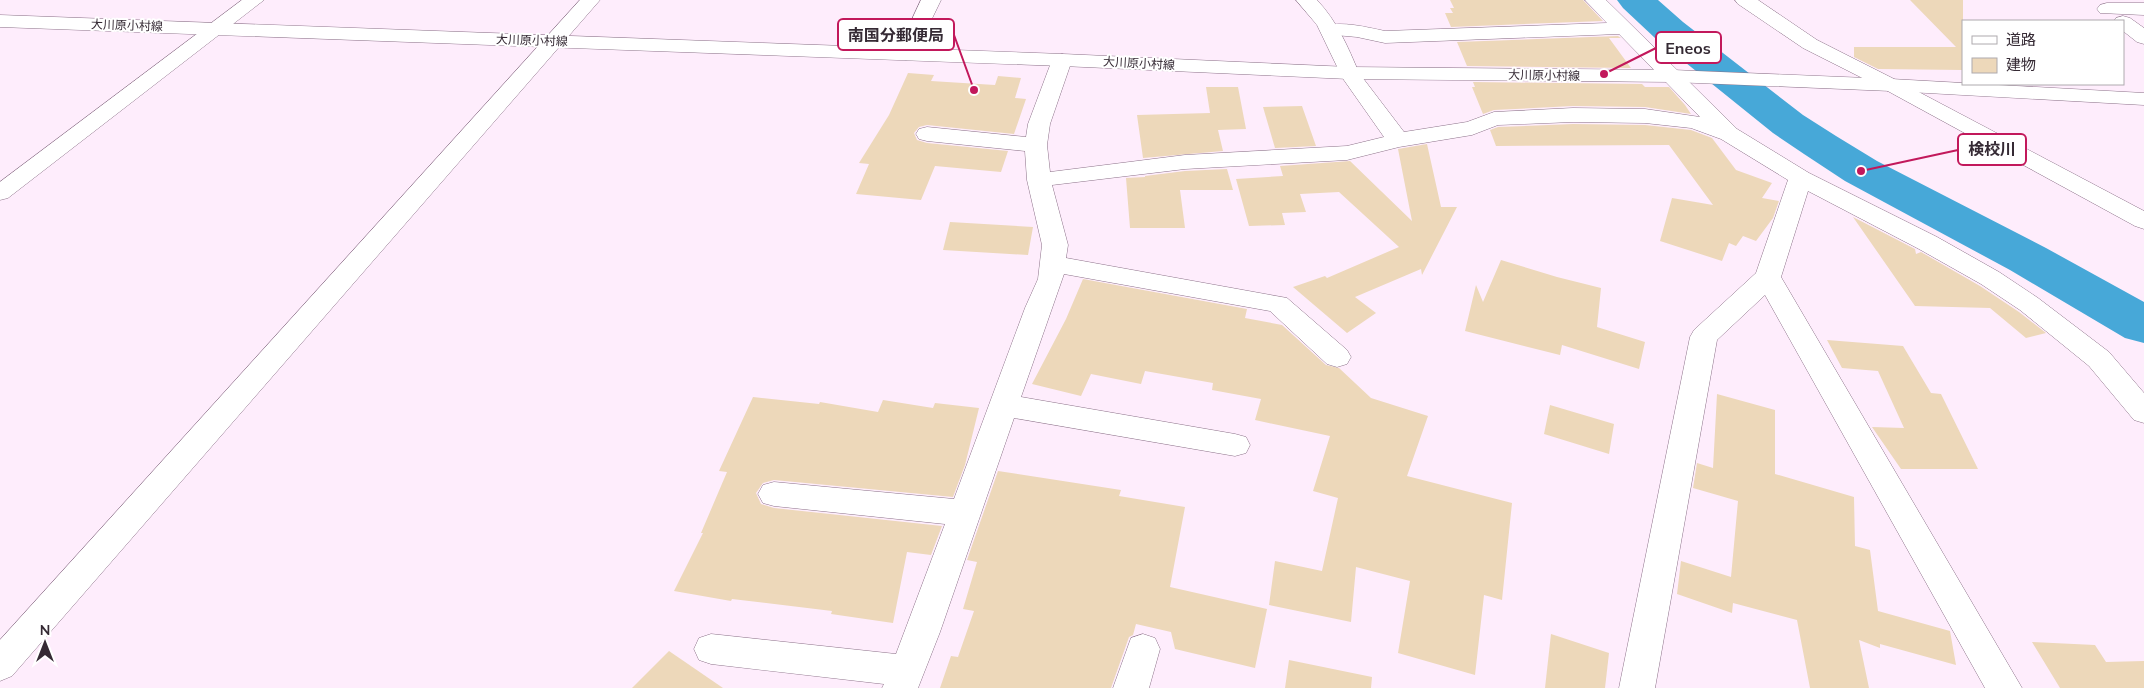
<svg xmlns="http://www.w3.org/2000/svg" width="2144" height="688" viewBox="0 0 2144 688" font-family="Mulish,'Noto Sans JP',sans-serif">
	<rect width="100%" height="100%" fill="#feedfc"/>
	<g fill="none" stroke-linecap="round" stroke-linejoin="round">
		<path fill="#47a8d8" fill-rule="evenodd" d="M1617,0h41l25,22 120,93 33,21 41,25 169,87 98,54v41l-19,-5 -115,-68 -165,-89 -41,-27 -31,-21 -118,-95 -32,-30z"/>
	</g>
	<g fill="#edd8ba">
		<path d="M1450,0h133l20,21 -152,6 -6,-14h8l-3,-5h4z"/>
		<path d="M1910,0h53v70l-85,-1 -24,-12v-10h102z"/>
		<path d="M1618,36l3,2h-12l22,30 -164,-2 -10,-24z"/>
		<path d="M908,73l26,2 -3,6 64,4 3,-9 23,2 -6,20 11,1 -12,35 -87,-9 -8,2 -5,6 3,7 10,3 81,8 -7,21 -66,-6 -14,34 -65,-6 13,-30 -10,-1 30,-48z"/>
		<path d="M1473,82l169,2 3,3h24l16,18 6,9 -46,-7 -72,-1 -79,4 -11,4 -11,-27h3z"/>
		<path d="M1206,87h32l8,42 -28,1 5,21 -80,7 -6,-43 73,-2z"/>
		<path d="M1302,106l14,40 -41,2 -12,-41z"/>
		<path d="M1573,124l72,1 46,5 21,8 24,32 36,13 -10,15 17,3 -6,17 -17,23 -13,-5 -7,10 -7,-3 -7,18 -62,-20 12,-43 41,7 -44,-60 -173,1 -6,-16 8,-3z"/>
		<path d="M1427,144l14,63h16l-35,68 -1,-6 -66,28 21,16 -29,20 -54,-46 32,-11 2,2 72,-31 -60,-55 -39,2 6,18 -24,1 3,12 -36,1 -13,-47 47,-3 -3,-10 70,-5 62,60 -14,-72z"/>
		<path d="M1227,169l6,21h-53l5,38h-55l-4,-50 19,-1v-1l40,-5z"/>
		<path d="M1853,217l62,32 1,5 5,-2 59,34 39,26 27,21 -20,5 -36,-30 -75,-2z"/>
		<path d="M950,222l83,5 -5,28 -85,-5z"/>
		<path d="M1501,260l56,17 44,11 -4,39 48,15 -6,27 -77,-24 -2,10 -95,-24 11,-46 7,17z"/>
		<path d="M1083,279l164,30 -2,9 37,7 44,40 13,3 32,30 57,18 -21,60 105,27 -10,97 -18,-5 -9,80 -77,-22 12,-72 -54,-14 -5,55 -82,-17 6,-44 47,10 16,-73 -25,-7 17,-55 -75,-16 6,-21 -49,-9 1,-7 -68,-12 -4,13 -50,-10 -10,22 -49,-12 34,-65z"/>
		<path d="M1827,340l76,6 28,47 10,1 37,75h-77l-29,-42 32,1 -26,-57 -36,-3z"/>
		<path d="M1717,394l58,16v64l79,23 1,49 15,4 8,61 72,20 6,34 -76,-21v4l-21,-8 10,48h-59l-13,-68 -64,-17 -1,10 -55,-19 4,-33 50,16 7,-76 -45,-13 4,-25 16,5z"/>
		<path d="M753,397l66,7 1,-2 58,10 5,-12 50,8 2,-5 44,5 -14,57 -12,32 -179,-17 -11,3 -7,10 5,11 13,4 168,18 -11,29 -24,-3 -14,71 -62,-9 1,-3 -100,-12 -1,2 -57,-10 29,-58h-2l26,-61 -8,-1z"/>
		<path d="M1550,405l64,19 -5,30 -65,-20z"/>
		<path d="M998,471l123,19 -2,6 66,11 -15,80 97,22 -12,59 -80,-19 -4,-17 -35,-8 -3,11 -4,2 -18,51h-171l11,-32 7,1 16,-46 -11,-2 14,-47 -10,-2z"/>
		<path d="M1551,634l58,19 -4,35h-60z"/>
		<path d="M2032,642l63,3 11,17 38,-1v27h-84z"/>
		<path d="M669,651l54,37h-91z"/>
		<path d="M1289,660l83,17 -1,11h-86z"/>
	</g>
	<g fill="none" stroke-linecap="round" stroke-linejoin="round">
		<defs>
			<g id="minor">
				<path d="M242,0h22l-256,198 -8,2v-18z"/>
				<path d="M580,0h20l-588,676 -12,5v-41z"/>
				<path d="M921,0h20l-28,58 -7,2 -7,-2 -3,-4z"/>
				<path d="M1585,0h21l131,129 72,44 128,64 62,35 39,26 71,54 35,41v30l-10,-3 -45,-54 -69,-56 -39,-26 -62,-35 -111,-58 -27,86 241,411h-37l-220,-393 -48,45 -62,348h-36l71,-351 4,-7 62,-57 32,-93 -67,-41 -30,-11 -46,-5 -72,-1 -75,3 -26,10 -73,12 -52,13 -162,9 -133,16 16,60 -2,13 221,40 60,52 4,7 -4,7 -10,3 -10,-3 -57,-53 -206,-37 -43,123 214,37 11,3 4,8 -4,8 -11,3 -221,-38 -74,214 -22,56h-36l2,-4 -173,-20 -12,-4 -5,-11 5,-11 12,-4 185,20 49,-130 -171,-18 -11,-3 -5,-9 5,-9 11,-3 180,17 71,-191 13,-29 4,-34 -15,-65 -2,-29 -98,-10 -8,-2 -3,-5 3,-5 8,-2 99,10 2,-13 24,-64 3,-4 7,-2 7,2 3,4 -22,64 -3,21 3,27 135,-17 162,-9 37,-9 -45,-64 3,-4 7,-2 7,2 48,63 63,-10 27,-10 79,-4 72,1 55,8 -81,-83 -234,9 -28,-6 -33,-3 -3,-4 3,-4c20,-5 41,1 61,5l222,-8z"/>
				<path d="M1735,0h23l59,40 81,41 246,130v18l-9,-3 -251,-137 -81,-41 -65,-44z"/>
				<path d="M2107,3h37v12l-44,-2 -3,-4 3,-4z"/>
				<path d="M2123,16l7,2 14,10v16l-7,-2 -14,-11v-10h-9l2,-3z"/>
				<path d="M1143,634l12,4 5,11 -11,39h-36l18,-50z"/>
			</g>
			<path id="tertiary" d="M1296,0h21c20,21 31,47 42,73l-3,4 -7,2 -7,-2 -25,-52z"/>
			<path id="secondary" d="M0,15l1063,39 286,13 324,3 218,9 253,14v12l-253,-14 -218,-9 -324,-3 -287,-13 -1062,-39z"/>
		</defs>
		<use href="#minor" stroke="#8c7289" stroke-width="1"/>
		<use href="#tertiary" stroke="#8c7289" stroke-width="1"/>
		<use href="#secondary" stroke="#8c7289" stroke-width="1"/>
		<use href="#minor" fill="#fff" fill-rule="evenodd"/>
		<use href="#tertiary" fill="#fff" fill-rule="evenodd"/>
		<use href="#secondary" fill="#fff" fill-rule="evenodd"/>
	</g>
	<g text-anchor="middle" dominant-baseline="central" stroke-width="4" stroke-linejoin="round" paint-order="stroke">
		<g font-size="12" fill="#352a34" stroke="#fff">
			<text transform="translate(127 25) rotate(2)">大川原小村線</text>
			<text transform="translate(532 40) rotate(2)">大川原小村線</text>
			<text transform="translate(1139 63) rotate(3)">大川原小村線</text>
			<text transform="translate(1544 75) rotate(1)">大川原小村線</text>
		</g>
	</g>
	<path fill="none" stroke="#c2185b" stroke-width="2" d="M974 90L954 35M1604 74L1656 48M1861 171L1958 150"/>
	<g fill="#c2185b" stroke="#fff" stroke-width="2">
		<circle cx="974" cy="90" r="5"/>
		<circle cx="1604" cy="74" r="5"/>
		<circle cx="1861" cy="171" r="5"/>
	</g>
	<g fill="#fff" stroke="#c2185b" stroke-width="2">
		<rect x="838" y="19" width="116" height="31" rx="5"/>
		<rect x="1656" y="32" width="65" height="31" rx="5"/>
		<rect x="1958" y="134" width="68" height="31" rx="5"/>
	</g>
	<g font-size="16" text-anchor="middle" font-weight="bold" fill="#352a34">
		<text x="896" y="41">南国分郵便局</text>
		<text x="1688" y="54">Eneos</text>
		<text x="1992" y="155">検校川</text>
	</g>
	<rect x="1962" y="20" width="162" height="65" fill="#ffffff" stroke="#aeaaae"/>
	<rect x="1972" y="36" width="25" height="8" fill="#ffffff" stroke="#aeaaae"/>
	<text x="2006" y="45" font-size="15" fill="#352a34">道路</text>
	<rect x="1972" y="58" width="25" height="15" fill="#edd8ba" stroke="#aeaaae"/>
	<text x="2006" y="70" font-size="15" fill="#352a34">建物</text>
	<g transform="translate(45 643)" stroke="#ffffff" stroke-width="4" paint-order="stroke">
	<path d="M0-4L9 19L0 12L-9 19Z" fill="#352a34"/>
	<text y="-8" font-size="14" font-weight="bold" text-anchor="middle" fill="#352a34">N</text>
	</g>
</svg>
